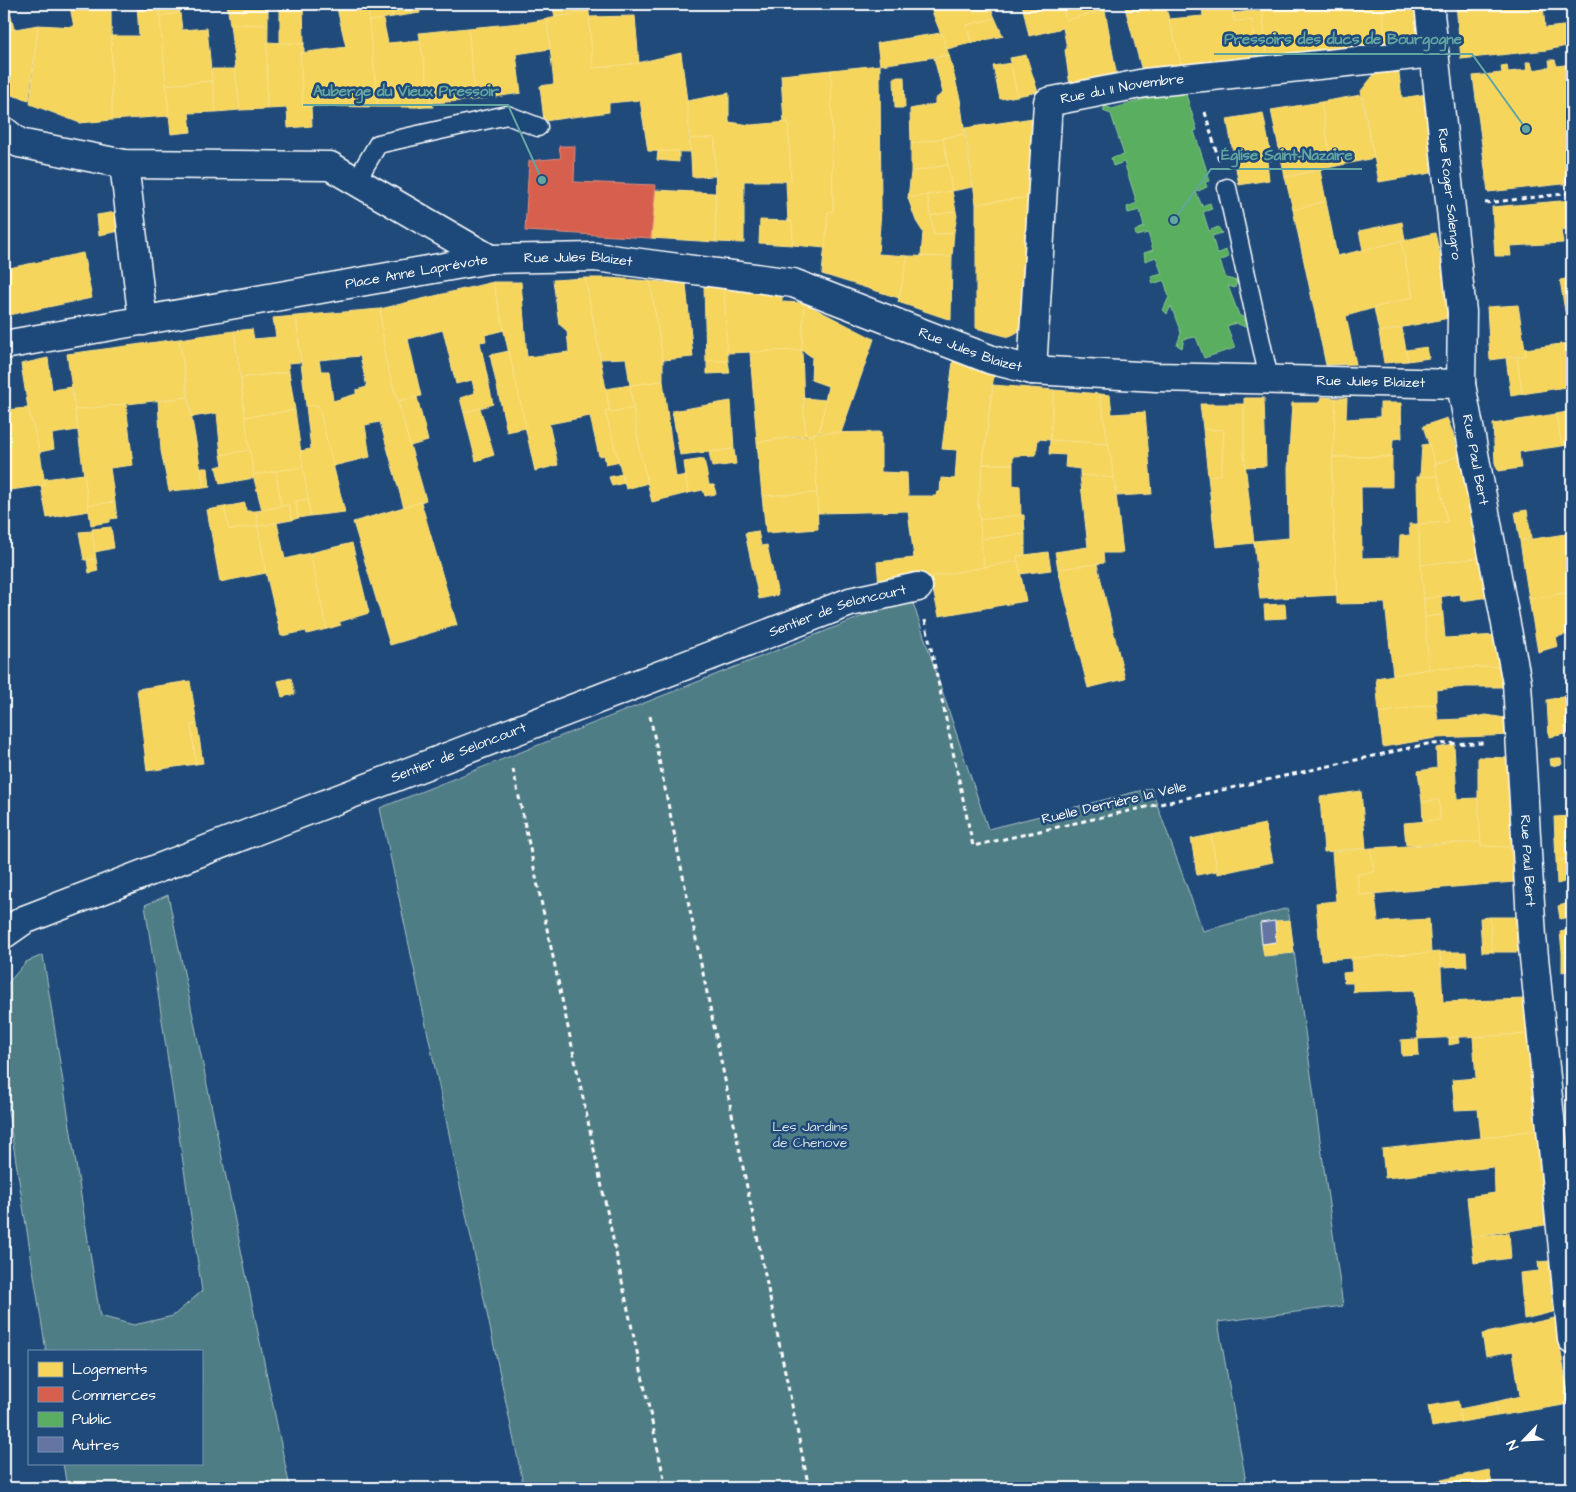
<svg xmlns="http://www.w3.org/2000/svg" width="1576" height="1492" viewBox="0 0 1576 1492" font-family="'Architects Daughter',sans-serif">
	<rect width="100%" height="100%" fill="#1f4a7a"/>
	<filter id="ink" filterUnits="userSpaceOnUse"><feTurbulence type="fractalNoise" baseFrequency=".02" numOctaves="2"/><feDisplacementMap in="SourceGraphic" scale="10" xChannelSelector="R" yChannelSelector="G"/><feConvolveMatrix kernelMatrix="1 2 1 2 8 2 1 2 1" color-interpolation-filters="sRGB"/></filter>
	<g filter="url(#ink)">
		<g fill="#507d85" stroke="#a8bec2">
			<path d="M911,597l77,232 163,-41 52,143 85,-23 55,398 -125,16 29,166h-723l-144,-680z"/>
			<path d="M168,895l122,593h-223l-4,-25h138v-112h-155l-42,-265v-98l22,-26 17,-7 57,361 34,9 39,-9 29,-25 -57,-386z"/>
		</g>
		<g fill="#f6d55c" stroke="#f9e28d" fill-rule="evenodd">
			<path d="M4,4h4l2,7 -6,1z"/>
			<rect x="81" y="4" width="30" height="2"/>
			<path d="M137,4h22l10,112 -57,4 -1,-84h28z"/>
			<path d="M159,4h20l1,9 -20,3z"/>
			<path d="M227,4h41v21l-38,-1z"/>
			<path d="M280,4h23l1,40 -24,-1z"/>
			<path d="M336,4h32l10,103 -75,-1 -3,-53 46,-6z"/>
			<path d="M368,4h23l2,13 -24,4z"/>
			<path d="M391,4h28l1,9 -27,4z"/>
			<path d="M463,4h24v1l-23,2z"/>
			<path d="M552,4h37v7l-34,6z"/>
			<path d="M929,4h60l6,14 -28,7 4,18 -24,6z"/>
			<path d="M1022,4h40l4,16 39,-10 12,67 -47,9 -5,-36 2,-2 -4,-20 -34,8z"/>
			<path d="M1062,4h41l2,6 -39,10z"/>
			<path d="M1124,4h41l17,63 -40,4z"/>
			<path d="M1202,4h30l2,17 18,-1 4,40 -74,7 -13,-48 34,-3z"/>
			<path d="M1325,4h57l4,43 -119,11 -5,-48z"/>
			<path d="M1382,4h33l3,40 -32,3z"/>
			<path d="M1456,4h87l2,24 27,-3v20l-25,5 -86,9z"/>
			<path d="M111,6l1,114 -32,3 -50,-19 8,-79 36,2 -4,-20z"/>
			<path d="M1262,10l5,48 -11,2 -4,-40 -18,1 -1,-8z"/>
			<path d="M10,11l4,18 -10,2v-19z"/>
			<path d="M589,11l4,57 44,-5 44,-10 6,48 3,51 -42,-1 -8,-51 -31,3v9l-65,9 -4,-35 14,-2 -7,-65z"/>
			<path d="M180,13l2,17 25,-2 5,53 -46,4 -6,-69z"/>
			<path d="M635,16l4,47 -46,5 -4,-51z"/>
			<path d="M995,18l8,18 -32,7 -4,-18z"/>
			<path d="M383,19l5,24 32,-3 13,67h-55l-9,-86z"/>
			<path d="M547,19l3,30 -34,5 5,39 -46,7 -7,-72 63,-6z"/>
			<path d="M230,24l38,1 -1,84 -27,1z"/>
			<path d="M38,25l-9,75 -25,-7v-62z"/>
			<path d="M468,28l7,72 -44,3 -12,-70z"/>
			<path d="M941,33l8,22 -69,10 -3,-22z"/>
			<path d="M267,42l37,2v8l-4,1 3,53h8l1,20 -24,2 -1,-20 -20,1z"/>
			<path d="M949,55l11,44 5,35 -54,10 -1,-35 25,-5v-5l8,-6 -9,-35z"/>
			<path d="M1026,55l12,37 -21,4 -7,-38z"/>
			<path d="M1549,60h6l2,6 15,-2v119l-84,9 -15,-116 29,-3 -1,-7 6,-1 1,7 19,-2 -1,-8h5l2,8 17,-3z"/>
			<path d="M1011,63l6,33 -17,3 -7,-33z"/>
			<path d="M880,65l1,145 -3,44 30,2 -9,42 -77,-24 6,-62 5,-1 -2,-141z"/>
			<path d="M1398,65l4,33 25,-4 4,44v35l-52,9 -18,-91 19,-24z"/>
			<path d="M211,69h24l5,41 -24,2z"/>
			<path d="M831,70l2,141 -5,1 -3,36 -32,-3 -1,-24h-4l-2,-39 5,-1 -3,-59 -4,2 -3,-49z"/>
			<path d="M894,77h10l1,31h-10z"/>
			<path d="M212,81l4,31 -27,1 2,19 -20,2 -5,-49z"/>
			<path d="M729,93v29l22,3 37,-3 3,59h-47v62l-28,-1 -1,-104 -25,1 -3,-38z"/>
			<path d="M1361,95l13,63 -42,9 -11,-65z"/>
			<path d="M1321,102l11,65 -47,10 -14,-67z"/>
			<path d="M1263,113l9,47 -5,1 2,19 -30,5 -12,-66z"/>
			<path d="M1040,117l-1,79 -63,8 -11,-76z"/>
			<path d="M965,134l8,53 -21,4 -9,-53z"/>
			<path d="M715,138v38l-23,1 -2,-38z"/>
			<path d="M943,138l5,27 -37,7v-28z"/>
			<path d="M658,151h21v11l-22,-2z"/>
			<path d="M948,165l4,26 -44,7 3,-26z"/>
			<path d="M1320,170l6,31 -33,9 -8,-33z"/>
			<path d="M655,190l60,3 1,49 -65,-4z"/>
			<path d="M952,191l4,20 -25,5 -4,-21z"/>
			<path d="M927,195l7,40 20,-3 -2,25 -31,-1 2,-24 -7,-11 -8,-23z"/>
			<path d="M1039,196v18l-20,117 -10,6 -33,-9v-124z"/>
			<path d="M1572,200v29l-11,1 2,13 -53,3 1,10h-16l-3,-49z"/>
			<path d="M1326,201l11,55 64,-15 12,56 -67,19 10,48 -30,1 -33,-155z"/>
			<path d="M956,211l1,5 -3,16 -20,3 -3,-19z"/>
			<path d="M116,212l4,19 -21,4 -2,-20z"/>
			<path d="M760,220l32,1 1,24 -34,-2z"/>
			<path d="M1402,222l3,18 -42,10 -4,-19z"/>
			<path d="M1435,233l19,84 -75,15 -5,-24 39,-11 -12,-56z"/>
			<path d="M83,253l9,45 -88,18v-47z"/>
			<path d="M908,256l44,1 -1,63 -53,-18z"/>
			<path d="M585,278l25,132 -5,1 14,50 -13,4 -2,-10 -5,1 -9,-40 -41,8 9,41 -23,6 -42,-189h28l6,75 42,-5 -2,-21 -8,-7 -6,-44z"/>
			<path d="M585,278h25l40,3 13,79v21l-33,4 -4,-27 -25,1z"/>
			<path d="M1572,278v57l-3,1 -9,-56z"/>
			<path d="M650,281l36,3 7,73 -30,3z"/>
			<path d="M493,282l11,48 -19,5 1,6 -6,1 13,62 -29,9 -4,-15 15,-5 -3,-13 -16,4 -13,-54 -35,9 13,57 -23,5 -13,-43 -5,-49z"/>
			<path d="M704,286l20,1 4,74 -22,1z"/>
			<path d="M724,287l58,5v10l22,1 -2,47 -75,3z"/>
			<path d="M804,303l70,36 -33,94 -22,-1 9,-46 -17,-6 1,-23 -10,-7z"/>
			<path d="M1518,305l8,50 -36,5 -3,-53z"/>
			<path d="M380,309l5,49 41,142 -22,8 -24,-86 -15,3 5,32 -37,9 -15,-61 -12,1 -5,-44 -5,-46zM360,356l7,31 -11,3v4l-23,7 -4,-30h-8l-2,-11z"/>
			<path d="M296,316l5,46 -13,1 1,9 -48,6 -7,-47 18,-2 2,10 22,-2 -3,-19z"/>
			<path d="M1402,328l6,33 -24,2 -5,-31z"/>
			<path d="M234,331l16,119 -29,5 -4,-42 -25,4 -13,-78z"/>
			<path d="M179,339l9,58 -113,13 -8,-56z"/>
			<path d="M1572,342v29l-4,-28z"/>
			<path d="M1568,343l4,28v15l-50,8 -5,-37 9,-2 -1,-6z"/>
			<path d="M1427,347l2,11 -21,3 -2,-11z"/>
			<path d="M802,350l3,85 -48,7 -7,-90z"/>
			<path d="M509,351l17,77 -19,4 -17,-77z"/>
			<path d="M1517,357l5,37 -11,2 -5,-38z"/>
			<path d="M48,358l4,32 19,-3 7,43 -26,4 2,15 -14,3 -12,-44 -7,-44z"/>
			<path d="M707,361h21l2,12 -23,1z"/>
			<path d="M953,361l41,12 -16,130 6,64 -105,20 -2,-25 37,-4 -6,-47 -90,2 -5,-80 68,-1v40l26,1 1,23h28l1,-4h3l1,-14 14,1 2,-29 -15,-1z"/>
			<path d="M289,372l6,38 -50,7 -4,-39z"/>
			<path d="M663,381l13,96 10,-2 2,18 -36,9 -12,-49 -10,-68z"/>
			<path d="M630,385l3,23 -23,4 -4,-23z"/>
			<path d="M993,385l61,5 -4,50 -12,-1 -2,16 -23,1v8h-30z"/>
			<path d="M1054,390l46,4 8,50 -58,-4z"/>
			<path d="M1100,394l10,1 2,19 33,-2 7,82 -35,2z"/>
			<path d="M188,397l16,91 -35,3 -8,-40 -3,-50z"/>
			<path d="M417,397l11,44 -18,5 -12,-45z"/>
			<path d="M1321,397l15,1 -4,78 5,119 -77,4 -6,-58 35,-3 -1,-69 4,-66h28z"/>
			<path d="M804,398l22,2 -7,32 -6,1 1,2h-9z"/>
			<path d="M1244,398h20l2,68 -20,1 -2,-13z"/>
			<path d="M1336,398h11l-1,21 34,-2v-14h21l1,35 -9,1 -1,18h-59z"/>
			<path d="M731,401l3,48 -54,6 -8,-44z"/>
			<path d="M126,404l7,61 -23,3 5,34 -27,3 -13,-95z"/>
			<path d="M1200,404h44v50l10,89 -38,4 -8,-71 13,-2 3,-44 -21,-1z"/>
			<path d="M318,405l27,107 -35,4 -10,-65 11,-2 -5,-43z"/>
			<path d="M28,408l12,44 5,33 -41,6v-81z"/>
			<path d="M480,408l14,47 -18,6 -12,-48z"/>
			<path d="M633,408l7,45 8,30 -22,6 -21,-78 5,-1v2z"/>
			<path d="M295,410l8,57 -50,8 -8,-58z"/>
			<path d="M1572,411v33l-10,2 -6,-32z"/>
			<path d="M1556,414l6,32 -43,6 2,16 -23,3 -3,-8 -2,-39z"/>
			<path d="M1447,418l6,15 6,23 -24,8 -12,-38z"/>
			<path d="M1203,429l21,1 -3,44 -13,2z"/>
			<path d="M814,435l3,58 -55,3 -5,-54z"/>
			<path d="M1050,440l58,4 6,34 -34,-3v-6l-15,-2 1,-12 -17,-1z"/>
			<path d="M1429,444l9,32 -18,1 2,-32z"/>
			<path d="M734,449l2,15 -24,3 -3,-15z"/>
			<path d="M250,450l4,28 -34,6 -4,-17 7,-2 -2,-10z"/>
			<path d="M1459,456l21,102 -59,7 -3,-41 29,-2 -12,-58z"/>
			<path d="M1333,457h59v30h-31l1,71 37,-1 1,-21 10,-1 -1,-11h9l11,145 -36,6 -8,-72 -48,1 -5,-128z"/>
			<path d="M704,459l5,26h5l2,9 -11,2 -2,-6 -15,3 -4,-31z"/>
			<path d="M983,464h30v21l7,1 1,29 -41,5 -2,-17z"/>
			<path d="M303,467l5,32 -12,2 2,17 -6,2 -3,-15 -8,1 -5,-35z"/>
			<path d="M201,468h7l2,19 -6,1z"/>
			<path d="M276,471l5,35 -19,4 -9,-35z"/>
			<path d="M84,474l5,37 -42,7 -6,-32 4,-1 -1,-6z"/>
			<path d="M622,474l2,9 -12,3 -3,-9z"/>
			<path d="M1080,475l34,3 9,75h-20l1,10 -46,6 -3,-17 33,-5z"/>
			<path d="M1438,476l9,46 -29,2 -1,-47z"/>
			<path d="M817,493l1,36 -52,4 -4,-37z"/>
			<path d="M308,499l2,17 -12,2 -2,-17z"/>
			<path d="M115,502l2,16 -7,1v3l-19,3 -3,-20z"/>
			<path d="M421,502l36,123 -67,20 -37,-123z"/>
			<path d="M245,503l1,8h10l2,15 -29,4 -5,-23z"/>
			<path d="M289,505l3,15 -34,6 -2,-15z"/>
			<path d="M224,507l5,23 29,-4 8,47 -46,9 -13,-72z"/>
			<path d="M1527,510l4,28 -11,3 -5,-29z"/>
			<path d="M1021,515h3l1,19 -44,5 -1,-19z"/>
			<path d="M277,523l8,36 25,-6 17,76 -20,5 -1,-3 -25,5 -15,-63 -8,-47z"/>
			<path d="M111,527l3,21 -19,4 -3,-23z"/>
			<path d="M92,531l4,28 -12,1 -5,-28z"/>
			<path d="M758,531l3,15 6,-1 11,50 -19,4 -14,-66z"/>
			<path d="M1572,533v59l-43,7 -9,-58z"/>
			<path d="M1025,534v21l-8,1 1,5 -34,6 -3,-28z"/>
			<path d="M352,543l17,70 -30,9 2,3 -14,4 -17,-76z"/>
			<path d="M1048,552l3,18 -31,4 -3,-18z"/>
			<path d="M1480,558l9,39 -28,4 -1,-7 -36,5 -3,-34z"/>
			<path d="M96,559l2,12 -9,2 -2,-13z"/>
			<path d="M1018,561l8,40 -87,15 -9,-39z"/>
			<path d="M1097,564l28,115 -37,9 -30,-119z"/>
			<path d="M1572,592v41l-16,4 2,9 -20,6 -9,-53z"/>
			<path d="M1441,596l2,19 -18,2 -1,-18z"/>
			<path d="M1285,604l1,14 -21,1 -1,-14z"/>
			<path d="M1443,615l2,23 54,-3 5,31 -75,3 -4,-52z"/>
			<path d="M1504,666l3,21h-41l-30,3v14l-57,9 -3,-35 53,-9z"/>
			<path d="M291,678l4,16 -13,3 -4,-16z"/>
			<path d="M190,681l7,43 -6,1 5,39 -49,7 -10,-82z"/>
			<path d="M1572,695v38l-23,4 -2,-37z"/>
			<path d="M1436,704l2,16 24,-1 24,-4 26,4 1,16 -77,3 -53,9 -4,-34z"/>
			<path d="M197,724l6,39 -7,1 -5,-39z"/>
			<path d="M1454,745l3,54 21,-1 3,44 -75,3 -2,-22 36,-3 -1,-20 -17,2 -4,-31 19,-3 -1,-20z"/>
			<path d="M1478,757l32,1 2,89 -31,-1 -3,-48z"/>
			<path d="M1556,758h5l1,6 -11,2 -1,-7z"/>
			<path d="M1361,791l5,57 -42,4 -4,-55z"/>
			<path d="M1439,800l1,20 -17,1 -1,-19z"/>
			<path d="M1572,816v42l-16,3 -2,-44z"/>
			<path d="M1265,824l8,38 -55,12 -7,-39z"/>
			<path d="M1211,835l6,36 -20,4 -6,-36z"/>
			<path d="M1481,842v4l31,1 2,35 -155,13 -2,-21 17,-2 -3,-24z"/>
			<path d="M1371,848l3,24 -17,2 2,21 16,-1 3,28 51,-3 2,34 -110,7 -5,-57 20,-2 -4,-49z"/>
			<path d="M1572,858v22l-15,4 -1,-23z"/>
			<path d="M1570,903l2,13 -12,3 -2,-13z"/>
			<path d="M1490,917l2,35h-10l-2,-34z"/>
			<path d="M1490,917h26l4,35h-28z"/>
			<path d="M1290,920l4,33 -30,3 -2,-12 14,-2 -1,-21z"/>
			<path d="M1572,929v21l-10,2 -2,-20z"/>
			<path d="M1572,950v20l-10,2v-20z"/>
			<path d="M1440,952l3,50 81,-3 3,35 -109,5 -4,-49 -61,2v-9h-9l-1,-10 9,-1 -1,-14z"/>
			<path d="M1440,952h26l1,14 -26,1z"/>
			<path d="M1527,1034l9,96 -55,8 -3,-29 -23,1 -3,-30 24,-2 -3,-41z"/>
			<path d="M1458,1037l1,6 -10,2v-7z"/>
			<path d="M1418,1039l1,16 -17,1 -1,-16z"/>
			<path d="M1536,1130l9,95 -74,12 -4,-40 28,-4 -1,-26 -109,11 -3,-29 99,-11z"/>
			<path d="M1509,1233l2,25 -37,5 -3,-26z"/>
			<path d="M1549,1261l4,51 -29,7 -4,-46 19,-2 -1,-9z"/>
			<path d="M1555,1318l15,86 -73,12 -2,-14 25,-6 -7,-45 -27,5 -4,-22z"/>
			<path d="M1458,1401l3,21 -29,5 -4,-21z"/>
			<path d="M1495,1402l2,14 -36,6 -2,-13z"/>
			<path d="M1489,1470l4,18h-51l-1,-8z"/>
			<path d="M1441,1480l1,8h-22l-1,-4z"/>
		</g>
		<path fill="#d6604d" stroke="#e29082" d="M559,146h16l-1,36 82,3 -5,53 -126,-7 4,-70 32,-3z"/>
		<path fill="#5aae61" stroke="#8cc690" d="M1185,91l12,39 -3,1 16,50 -5,1 2,5 -11,5 6,14 8,-3 2,6 -9,3 6,19 9,-4 4,6 -10,3 5,18 9,-4 3,7 -9,4 6,17 11,3 -2,7 -7,-2 11,29 10,6 -4,6 -9,-4 -9,3 8,22 -31,10 -8,-21 -12,2 -2,9 -5,-3 4,-12 -10,-27 -4,8 -4,-4 6,-13 -5,-17 -11,4 -2,-7 11,-3 -6,-17 -11,4 -1,-8 9,-3 -5,-17 -12,3 -1,-5 9,-4 -4,-17 -12,3 -1,-6 10,-4 -13,-41 -11,4 -2,-8 13,-3 -13,-41 -8,-3 2,-5 7,3 43,-13z"/>
		<path fill="#6474a3" stroke="#fff" d="M1275,921l1,21 -14,2 -2,-21z"/>
		<g fill="none" stroke-linecap="round" stroke-linejoin="round">
			<defs>
				<g id="lane">
					<path d="M356,181l22,-37 129,-29 31,12"/>
					<path d="M1227,188l42,191"/>
				</g>
				<g id="street">
					<path id="s1" d="M1429,4l33,308 -1,72 56,299 15,254 40,402"/>
					<path d="M4,131l15,12 105,21 206,2 160,93"/>
					<path d="M124,164l19,157"/>
					<path id="s2" d="M4,345l486,-86 105,-2 198,26 199,77 40,10 124,7 305,7"/>
					<path id="s3" d="M1032,370l16,-268 97,-19 289,-30"/>
					<path id="s4" d="M4,934l20,-14 826,-318 68,-15"/>
				</g>
			</defs>
			<use href="#lane" stroke="#fff" stroke-width="21"/>
			<use href="#street" stroke="#fff" stroke-width="31"/>
			<g stroke="#fff" stroke-width="3" stroke-dasharray="5 4" stroke-linecap="butt">
				<path d="M1205,112l14,49"/>
				<path d="M1485,203l87,-10"/>
				<path d="M925,620l48,226 454,-102 58,-1"/>
				<path d="M650,716l159,772"/>
				<path d="M513,769l153,719"/>
			</g>
			<use href="#lane" stroke="#1f4a7a" stroke-width="18"/>
			<use href="#street" stroke="#1f4a7a" stroke-width="28"/>
		</g>
	</g>
	<g text-anchor="middle" dominant-baseline="central" stroke-width="5" stroke-linejoin="round" paint-order="stroke">
		<g font-size="14" fill="#fff" stroke="#1f4a7a">
			<text stroke="none"><textPath href="#s3" startOffset="344">Rue du 11 Novembre</textPath></text>
			<text stroke="none"><textPath href="#s1" startOffset="191">Rue Roger Salengro</textPath></text>
			<text stroke="none"><textPath href="#s2" startOffset="582">Rue Jules Blaizet</textPath></text>
			<text stroke="none"><textPath href="#s2" startOffset="419">Place Anne Laprévote</textPath></text>
			<text stroke="none"><textPath href="#s2" startOffset="988">Rue Jules Blaizet</textPath></text>
			<text stroke="none"><textPath href="#s2" startOffset="1392">Rue Jules Blaizet</textPath></text>
			<text stroke="none"><textPath href="#s1" startOffset="459">Rue Paul Bert</textPath></text>
			<text stroke="none"><textPath href="#s4" startOffset="895">Sentier de Seloncourt</textPath></text>
			<text stroke="none"><textPath href="#s4" startOffset="490">Sentier de Seloncourt</textPath></text>
			<text transform="translate(1114 803) rotate(-13)">Ruelle Derrière la Velle</text>
			<text stroke="none"><textPath href="#s1" startOffset="864">Rue Paul Bert</textPath></text>
		</g>
		<g font-size="14" fill="#d3dee0" stroke="#1f4a7a">
			<text x="810" y="1127">Les Jardins<tspan x="810" dy="16">de Chenove</tspan></text>
		</g>
	</g>
	<path fill="none" stroke="#63a6a1" stroke-width="2" d="M1526 129L1472 54H1214M542 180L508 105H303M1174 220L1211 169H1362"/>
	<g fill="#63a6a1" stroke="#1f4a7a" stroke-width="2">
		<circle cx="1526" cy="129" r="5"/>
		<circle cx="542" cy="180" r="5"/>
		<circle cx="1174" cy="220" r="5"/>
	</g>
	<g font-size="15" text-anchor="middle" font-weight="bold" fill="#63a6a1" stroke="#1f4a7a" stroke-width="5" stroke-linejoin="round" paint-order="stroke">
		<text x="1343" y="44">Pressoirs des ducs de Bourgogne</text>
		<text x="406" y="96">Auberge du Vieux Pressoir</text>
		<text x="1287" y="160">Église Saint-Nazaire</text>
	</g>
	<rect width="1576" height="1492" fill="none" stroke="#1f4a7a" stroke-width="20"/>
	<rect x="10" y="10" width="1556" height="1472" fill="none" stroke="#fff" stroke-width="2" filter="url(#ink)"/>
	<rect x="28" y="1350" width="175" height="115" fill="#1f4a7a" stroke="#7992af"/>
	<rect x="38" y="1362" width="25" height="15" fill="#f6d55c" stroke="#7992af"/>
	<text x="72" y="1374" font-size="15" fill="#ffffff">Logements</text>
	<rect x="38" y="1387" width="25" height="15" fill="#d6604d" stroke="#7992af"/>
	<text x="72" y="1400" font-size="15" fill="#ffffff">Commerces</text>
	<rect x="38" y="1412" width="25" height="15" fill="#5aae61" stroke="#7992af"/>
	<text x="72" y="1424" font-size="15" fill="#ffffff">Public</text>
	<rect x="38" y="1437" width="25" height="15" fill="#6474a3" stroke="#7992af"/>
	<text x="72" y="1450" font-size="15" fill="#ffffff">Autres</text>
	<g transform="translate(1524 1440) rotate(245)" stroke="#1f4a7a" stroke-width="4" paint-order="stroke">
	<path d="M0-4L9 19L0 12L-9 19Z" fill="#ffffff"/>
	<text y="-8" font-size="14" font-weight="bold" text-anchor="middle" fill="#ffffff">N</text>
	</g>
</svg>
